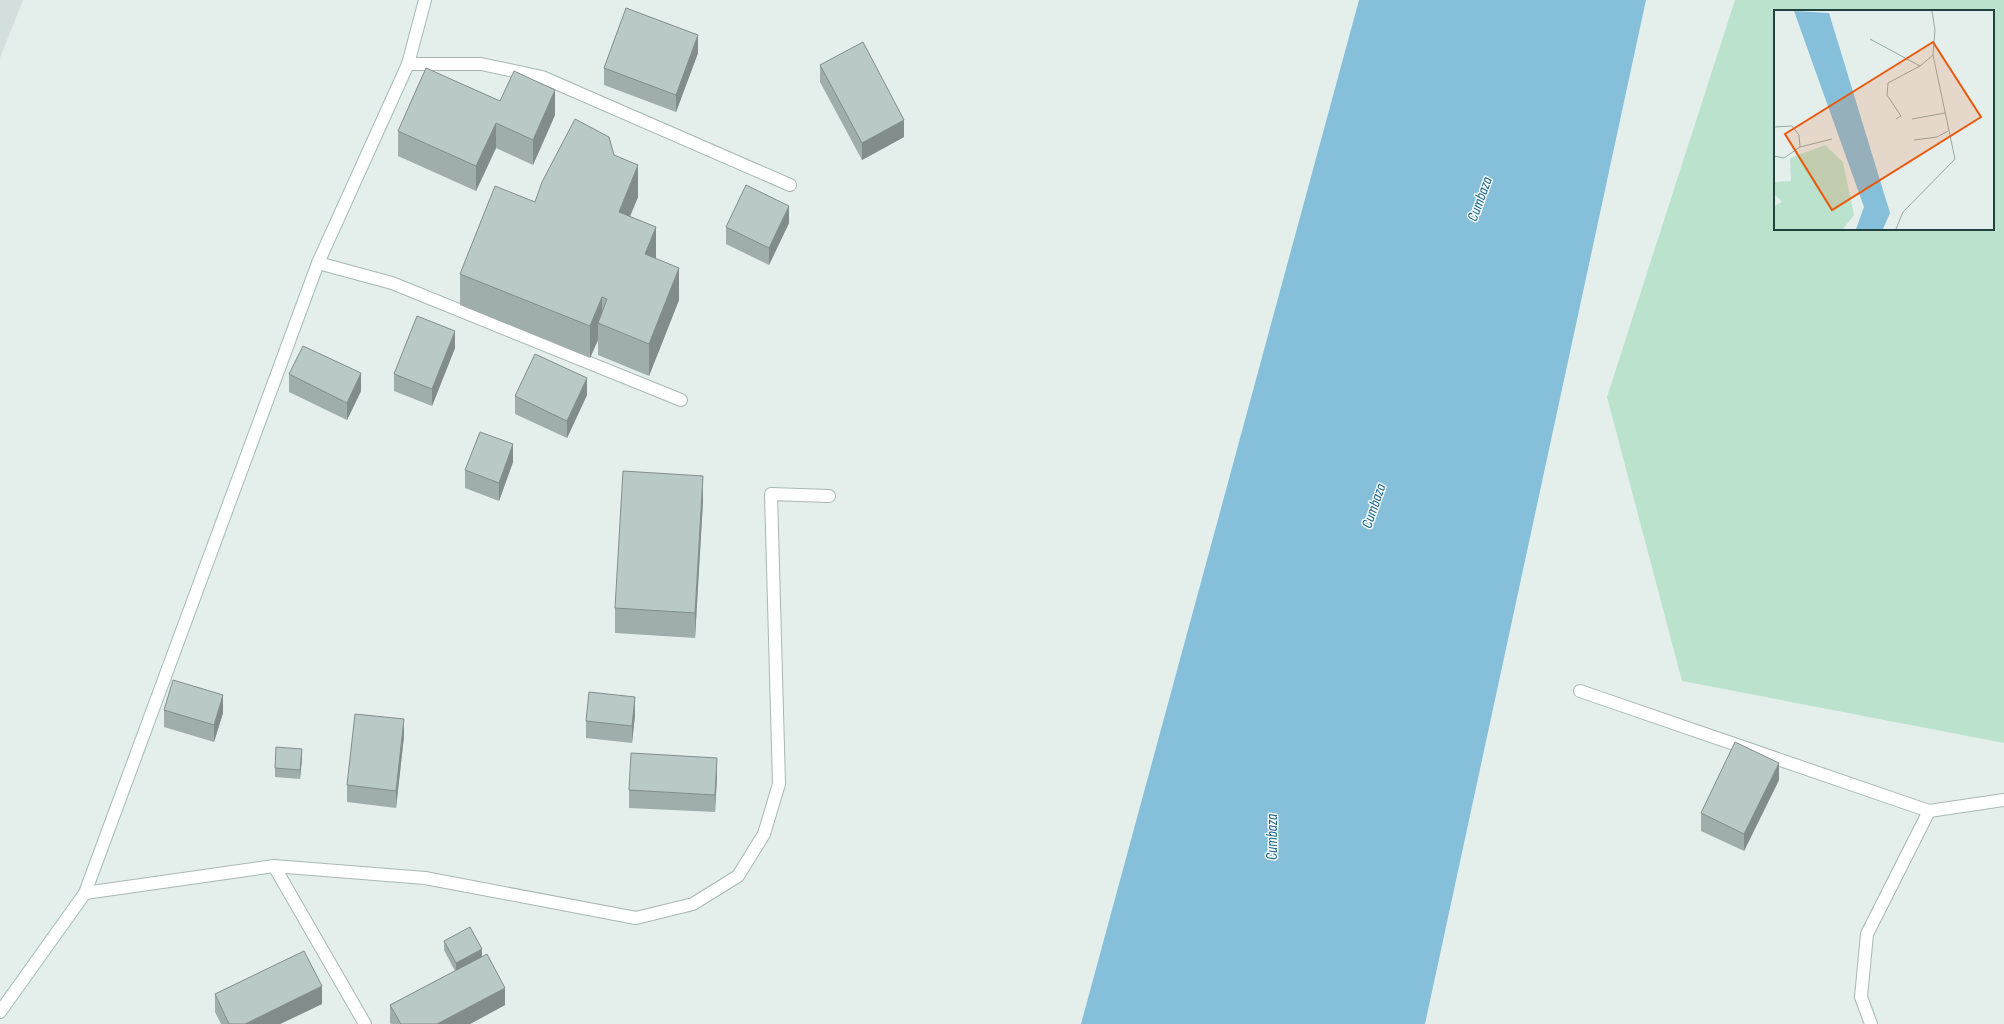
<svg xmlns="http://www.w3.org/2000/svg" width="2004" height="1024" viewBox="0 0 2004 1024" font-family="'Sofia Sans Condensed',sans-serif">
	<rect width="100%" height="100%" fill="#e4efec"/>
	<path fill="#d2dfdc" d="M0,0h23l-23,58z"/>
	<path fill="#bbe2cc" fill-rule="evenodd" d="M1735,0h269v743l-322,-62 -75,-284zM1775,11h218v218h-218z"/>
	<path fill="#86bfda" d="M1359,0h287l-221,1024h-344z"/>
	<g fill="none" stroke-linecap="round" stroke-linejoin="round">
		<defs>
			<path id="lane" d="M1871,1024l-10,-27 6,-63 62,-123"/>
			<g id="street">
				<path d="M408,64h73l61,13 248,108"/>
				<path d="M318,263l74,20 289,117"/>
				<path d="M1580,691l349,120 75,-11"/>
				<path d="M274,866l91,158"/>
				<path d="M85,893l189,-27 151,12 211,40 57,-14 45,-28 26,-42 15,-50 -8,-290 58,2"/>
			</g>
			<path id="secondary" d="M0,1012l85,-119 233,-630 90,-199 17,-64"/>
		</defs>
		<use href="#lane" stroke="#a6b8b5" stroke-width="14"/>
		<use href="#street" stroke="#a6b8b5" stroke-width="14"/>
		<use href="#secondary" stroke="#a1bcb8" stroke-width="14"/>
		<use href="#lane" stroke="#fff" stroke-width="12"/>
		<use href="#street" stroke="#fff" stroke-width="12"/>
		<use href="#secondary" stroke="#fff" stroke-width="12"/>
	</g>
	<g fill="#9faeaa">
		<path d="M698,53l-22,59 -72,-27v-17z"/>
		<path d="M820,65l84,72 -42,23 -42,-78z"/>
		<path d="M500,101l55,14 -22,50 -37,-17 -20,43 -78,-35v-25z"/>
		<path d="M614,155l24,42 -8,19 26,42 23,42 -30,76 -51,-21v-15l-8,18 -130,-53v-31l75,-72z"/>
		<path d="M789,223l-20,42 -43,-21v-17z"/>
		<path d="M455,348l-23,58 -38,-15v-17z"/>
		<path d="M289,374l72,17 -14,29 -58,-28z"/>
		<path d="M587,395l-20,43 -52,-24v-18z"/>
		<path d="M513,462l-14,39 -34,-13v-18z"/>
		<path d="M703,501l-8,137 -80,-5v-25z"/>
		<path d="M164,710l59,3 -9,29 -50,-15z"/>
		<path d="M635,715l-3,28 -46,-5v-17z"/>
		<path d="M404,736l-8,72 -49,-6v-17z"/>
		<path d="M302,758l-2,21 -25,-2v-9z"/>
		<path d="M717,776l-2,36 -86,-4v-18z"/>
		<path d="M1779,780l-35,71 -43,-20v-18z"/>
		<path d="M444,941l38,16 23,48 -35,19h-79l-1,-1v-18l65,-34 -11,-21z"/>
		<path d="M215,994l107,10 -42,20h-59l-6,-12z"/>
	</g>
	<g fill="#828d8b">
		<path d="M698,35v18l-22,59v-17z"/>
		<path d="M555,90v25l-22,50v-25z"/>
		<path d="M904,120v17l-42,23v-17z"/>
		<path d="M496,123v25l-20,43v-25z"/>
		<path d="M638,165v32l-19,46v-31z"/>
		<path d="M789,206v17l-20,42v-17z"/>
		<path d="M656,227v32l-11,-5z"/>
		<path d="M679,268v32l-30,76v-32z"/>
		<path d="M602,297v28l-4,-2v17l-8,18v-32z"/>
		<path d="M455,331v17l-23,58v-17z"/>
		<path d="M361,373v18l-14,29v-17z"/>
		<path d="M587,378v17l-20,43v-17z"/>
		<path d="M513,444v18l-14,39v-18z"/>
		<path d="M703,476v25l-8,137v-25z"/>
		<path d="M223,695v18l-9,29v-17z"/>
		<path d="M635,697v18l-3,28v-17z"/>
		<path d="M404,719v17l-8,72v-17z"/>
		<path d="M302,749v9l-2,21v-9z"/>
		<path d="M717,758v18l-2,36v-17z"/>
		<path d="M1779,763v17l-35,71v-17z"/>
		<path d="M482,949v9l-26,14v-9z"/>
		<path d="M322,986v18l-42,20h-35z"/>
		<path d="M505,988v17l-35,19h-33z"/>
	</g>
	<g fill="#b9cac6" stroke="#828d8b">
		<path d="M626,8l72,27 -22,60 -72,-27z"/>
		<path d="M863,42l41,78 -42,23 -42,-78z"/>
		<path d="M426,68l74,33 14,-30 41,19 -22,50 -37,-17 -20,43 -78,-35z"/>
		<path d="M575,119l34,18 5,18 24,10 -19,47 37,15 -11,27 34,14 -30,76 -51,-21 9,-24 -5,-2 -12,29 -130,-52 35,-88 40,16 7,-20z"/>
		<path d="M746,185l43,21 -20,42 -43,-21z"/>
		<path d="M417,316l38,15 -23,58 -38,-15z"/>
		<path d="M303,346l58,27 -14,30 -58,-29z"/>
		<path d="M535,354l52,24 -20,43 -52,-25z"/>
		<path d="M480,432l33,12 -14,39 -34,-13z"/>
		<path d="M623,471l80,5 -8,137 -80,-5z"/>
		<path d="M173,680l50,15 -9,30 -50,-15z"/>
		<path d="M589,692l46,5 -3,29 -46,-5z"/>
		<path d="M355,714l49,5 -8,72 -49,-6z"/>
		<path d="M1735,742l44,21 -35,71 -43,-21z"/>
		<path d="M276,747l26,2 -2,21 -25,-2z"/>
		<path d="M631,753l86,5 -2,37 -86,-5z"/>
		<path d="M470,927l12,22 -26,14 -12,-22z"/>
		<path d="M304,951l18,35 -77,38h-16l-14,-30z"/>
		<path d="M487,954l18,34 -68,36h-36l-11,-19z"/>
	</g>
	<g text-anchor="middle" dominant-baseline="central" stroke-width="3" stroke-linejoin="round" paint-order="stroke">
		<g font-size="15" font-style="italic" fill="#136187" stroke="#f5fbf9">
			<text transform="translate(1480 199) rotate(-70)">Cumbaza</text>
			<text transform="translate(1374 506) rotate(-71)">Cumbaza</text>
			<text transform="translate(1272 837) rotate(-90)">Cumbaza</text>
		</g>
	</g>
	<g transform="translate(1774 10)">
		<rect width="220" height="220" fill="#e4efec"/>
		<path d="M51,135l18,17 11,53 -11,14h-69v-23l8,-4 -8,-8 1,-12 16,-1 -1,-23z" fill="#bbe2cc"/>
		<path d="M20,1l35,2 61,200 -7,16h-27l8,-22z" fill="#86bfda"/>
		<path fill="none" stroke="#96aaa7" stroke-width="1" d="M96,29l50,27M122,109l5,-3 -14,-21 1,-12 32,-17 13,-11M138,109l33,-6M0,117l18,-1 7,9 1,12M140,130l23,-3 11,-6M0,146l10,2 16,-11 32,-8M122,219l7,-17 52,-53 -22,-104 2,-25 -3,-19"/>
		<path fill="#e8590c" fill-opacity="0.15" stroke="#e8590c" stroke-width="2" d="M159,32l48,75 -149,93 -47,-76z"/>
		<rect width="220" height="220" fill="none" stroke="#214340" stroke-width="2"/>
	</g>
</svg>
